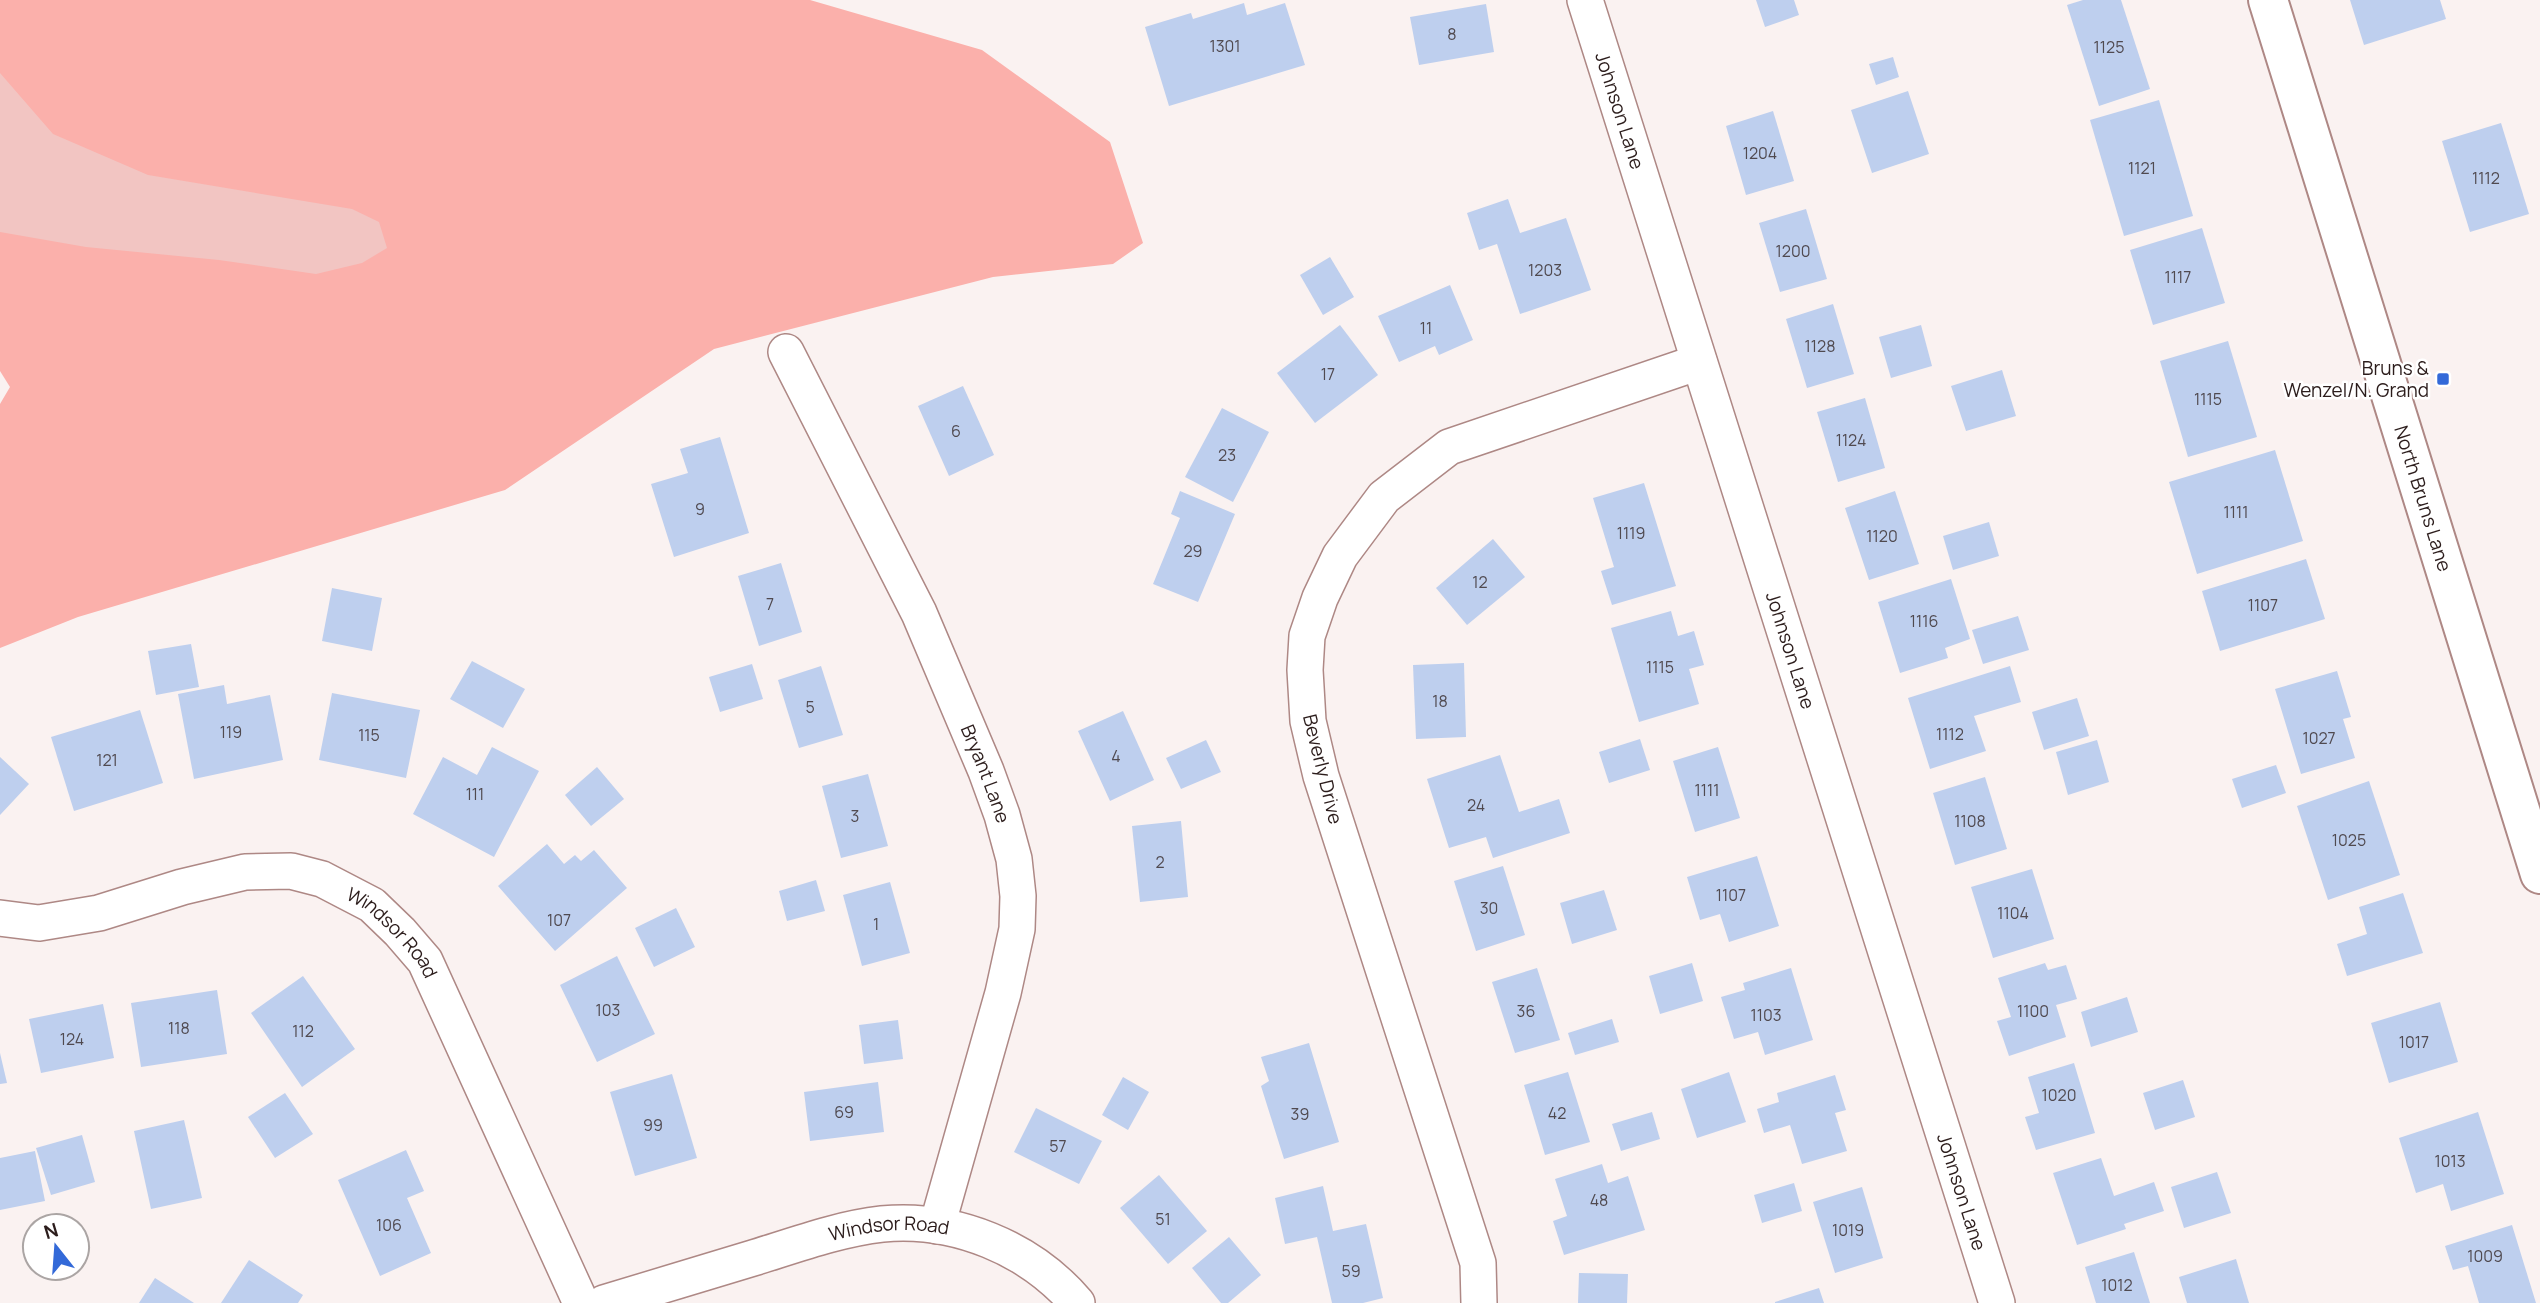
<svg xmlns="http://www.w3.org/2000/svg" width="2540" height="1303" viewBox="0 0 2540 1303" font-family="Manrope,sans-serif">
	<rect width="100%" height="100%" fill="#faf2f1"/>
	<path fill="#fbb0ab" d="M0,0h810l172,50 128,92 33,101 -30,21 -120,13 -279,72 -209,141 -427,127 -78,31v-244l10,-17 -10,-16z"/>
	<path fill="#f2c5c2" d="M0,73l53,61 95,41 204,34 27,13 8,26 -25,15 -46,11 -97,-14 -133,-13 -86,-15z"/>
	<g fill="#becfee">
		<path d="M1756,0h38l5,15 -34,12z"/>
		<path d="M2083,0h38l29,89 -51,17 -32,-101z"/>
		<path d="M2350,0h90l6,19 -82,26z"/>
		<path d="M1244,3l3,12 38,-12 20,62 -136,41 -24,-79 46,-14 2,6z"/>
		<path d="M1486,4l8,48 -75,13 -9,-48z"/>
		<path d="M1893,57l6,20 -23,8 -7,-21z"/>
		<path d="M1908,91l21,63 -57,19 -21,-63z"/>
		<path d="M2159,100l34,116 -69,20 -34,-116z"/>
		<path d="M1773,111l21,70 -48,14 -20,-69z"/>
		<path d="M2501,123l28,91 -59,18 -28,-91z"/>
		<path d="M1508,199l12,34 46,-15 25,72 -71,24 -23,-70 -18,6 -12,-37z"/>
		<path d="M1806,209l21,70 -47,13 -21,-69z"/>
		<path d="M2202,228l23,75 -72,22 -23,-75z"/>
		<path d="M1330,257l24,40 -31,18 -23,-40z"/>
		<path d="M1450,285l23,55 -34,15 -4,-9 -36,16 -21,-46z"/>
		<path d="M1833,304l21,70 -47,14 -21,-69z"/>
		<path d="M1340,325l38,50 -63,48 -38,-50z"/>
		<path d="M1921,325l11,41 -41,12 -12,-41z"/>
		<path d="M2228,341l29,96 -69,20 -28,-96z"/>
		<path d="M2002,370l14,46 -50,15 -15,-45z"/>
		<path d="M963,386l31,69 -45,21 -31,-70z"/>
		<path d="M1865,398l20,70 -47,14 -21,-70z"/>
		<path d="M1222,408l47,24 -36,70 -48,-25z"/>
		<path d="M720,437l29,96 -75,24 -23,-73 37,-11 -8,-24z"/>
		<path d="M2275,450l28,91 -106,33 -28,-92z"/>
		<path d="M1644,483l32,103 -64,19 -11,-34 13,-4 -21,-69z"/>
		<path d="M1180,491l55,23 -37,88 -45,-18 27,-66 -9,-4z"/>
		<path d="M1895,491l24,73 -50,16 -24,-72z"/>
		<path d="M1989,522l10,34 -46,14 -10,-34z"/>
		<path d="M1493,539l32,38 -58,48 -31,-37z"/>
		<path d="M2306,559l19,60 -105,32 -18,-60z"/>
		<path d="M781,563l21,69 -43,14 -21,-70z"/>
		<path d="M1951,579l19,60 -25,9 3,10 -48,15 -22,-71z"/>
		<path d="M332,588l50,10 -10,53 -50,-10z"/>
		<path d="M1671,611l7,25 16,-5 10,34 -15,4 10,35 -60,18 -28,-94z"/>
		<path d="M2018,616l11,34 -46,14 -11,-34z"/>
		<path d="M191,644l8,43 -43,8 -8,-44z"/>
		<path d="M472,661l53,28 -22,39 -53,-29z"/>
		<path d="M1464,663l2,74 -50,2 -3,-74z"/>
		<path d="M752,664l11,35 -43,13 -11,-35z"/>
		<path d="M821,666l22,69 -44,13 -21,-68z"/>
		<path d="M2010,666l11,36 -47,14 12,35 -56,18 -22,-71z"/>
		<path d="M2337,671l14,46 -8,2 12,39 -54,16 -26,-85z"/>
		<path d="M224,685l3,19 43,-9 13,65 -89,19 -16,-85z"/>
		<path d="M332,693l88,17 -14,68 -87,-18z"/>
		<path d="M2077,698l12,38 -45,14 -12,-38z"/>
		<path d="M140,710l23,73 -89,28 -23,-74z"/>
		<path d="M1123,711l31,69 -44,21 -32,-70z"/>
		<path d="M1640,739l10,31 -41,13 -10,-31z"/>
		<path d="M1206,740l15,32 -40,17 -15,-31z"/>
		<path d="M2097,740l12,42 -41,13 -12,-43z"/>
		<path d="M492,747l47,24 -45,86 -81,-43 30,-57 34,18z"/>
		<path d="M1718,747l22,71 -45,14 -22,-71z"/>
		<path d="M1500,755l19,57 40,-13 11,34 -77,25 -7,-21 -37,11 -22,-69z"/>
		<path d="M0,757l29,27 -29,31z"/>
		<path d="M2276,765l10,28 -44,15 -10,-29z"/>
		<path d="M597,767l27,32 -33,27 -26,-31z"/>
		<path d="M868,774l20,72 -47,12 -19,-72z"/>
		<path d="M1985,777l22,72 -52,16 -22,-72z"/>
		<path d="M2369,781l31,94 -72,25 -31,-94z"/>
		<path d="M1181,821l7,76 -48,5 -8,-76z"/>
		<path d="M547,844l17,20 11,-9 6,6 13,-11 33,38 -72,63 -57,-65z"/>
		<path d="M1757,856l22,70 -50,16 -9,-28 -20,6 -13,-43z"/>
		<path d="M1503,866l22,69 -49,16 -22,-70z"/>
		<path d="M2032,869l22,70 -61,19 -22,-71z"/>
		<path d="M816,880l9,31 -38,10 -8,-30z"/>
		<path d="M890,882l20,71 -48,13 -19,-71z"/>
		<path d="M1604,890l13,40 -45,14 -12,-41z"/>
		<path d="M2403,893l20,60 -76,23 -10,-32 30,-10 -8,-27z"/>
		<path d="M676,908l19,39 -41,20 -19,-39z"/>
		<path d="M617,956l38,78 -58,28 -37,-77z"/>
		<path d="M1692,963l11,38 -43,13 -11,-38z"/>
		<path d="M2045,963l3,7 18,-5 11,34 -21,6 10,32 -57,19 -12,-35 14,-4 -13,-39z"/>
		<path d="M1537,968l23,72 -45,13 -23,-71z"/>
		<path d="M1791,968l22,72 -48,15 -7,-23 -24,7 -13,-42 24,-7 -2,-7z"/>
		<path d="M303,976l52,73 -53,38 -51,-74z"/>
		<path d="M217,990l10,64 -86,13 -10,-64z"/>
		<path d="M2127,997l11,35 -47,15 -10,-35z"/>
		<path d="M2440,1002l18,60 -69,21 -18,-60z"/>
		<path d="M103,1004l11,54 -73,15 -12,-54z"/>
		<path d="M1612,1019l7,23 -44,13 -7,-22z"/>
		<path d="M898,1020l5,39 -39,5 -5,-39z"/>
		<path d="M1309,1043l30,99 -55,17 -23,-73 8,-5 -8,-24z"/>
		<path d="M0,1053l7,30 -7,1z"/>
		<path d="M2074,1063l21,70 -59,17 -11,-33 14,-4 -11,-36z"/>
		<path d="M1568,1072l22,70 -45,13 -21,-70z"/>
		<path d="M1729,1072l17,50 -49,16 -16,-49z"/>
		<path d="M672,1074l25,84 -62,18 -25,-84z"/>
		<path d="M1835,1075l11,35 -11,3 12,38 -45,13 -12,-39 -26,8 -7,-24 22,-7 -2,-9z"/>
		<path d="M1123,1077l26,15 -21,38 -26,-15z"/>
		<path d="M2183,1080l12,37 -40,13 -12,-37z"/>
		<path d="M878,1082l6,50 -74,9 -6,-49z"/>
		<path d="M285,1093l28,41 -38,24 -27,-41z"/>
		<path d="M1036,1108l66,33 -23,43 -65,-32z"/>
		<path d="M1652,1112l8,27 -39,12 -9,-27z"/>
		<path d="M2478,1112l26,82 -53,17 -8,-27 -27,9 -17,-55z"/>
		<path d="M184,1120l18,78 -51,11 -17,-78z"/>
		<path d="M82,1135l13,47 -44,13 -15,-47z"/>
		<path d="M406,1150l18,41 -17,7 24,55 -51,23 -42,-96z"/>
		<path d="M35,1151l10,50 -45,9v-52z"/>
		<path d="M2101,1158l13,38 40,-14 10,29 -40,13 2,5 -49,16 -24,-72z"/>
		<path d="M1602,1164l6,19 20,-7 17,54 -81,25 -11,-34 14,-5 -12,-37z"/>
		<path d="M2217,1172l14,41 -47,15 -13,-41z"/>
		<path d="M1159,1175l48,56 -39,33 -48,-56z"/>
		<path d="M1794,1183l8,28 -40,12 -8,-28z"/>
		<path d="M1323,1186l10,45 33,-7 17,74 -20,5h-31l-15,-66 -32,7 -10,-46z"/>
		<path d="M1862,1187l21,71 -48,15 -22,-71z"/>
		<path d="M2512,1225l24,78h-57l-11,-37 -15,4 -8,-24z"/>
		<path d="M1229,1237l32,38 -33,28h-7l-29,-35z"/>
		<path d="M2134,1252l16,51h-54l-11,-36z"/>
		<path d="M2236,1259l13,44h-62l-8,-26z"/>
		<path d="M249,1260l54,35 -5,8h-77z"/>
		<path d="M1579,1273l49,1 -1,29h-49z"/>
		<path d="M155,1278l39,25h-55z"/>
		<path d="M1819,1288l5,15h-49v-1z"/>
	</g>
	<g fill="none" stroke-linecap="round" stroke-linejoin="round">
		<defs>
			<g id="street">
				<path id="s1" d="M1585,0l412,1303"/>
				<path id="s2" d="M786,352l133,261 67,158 16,44 12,44 4,37 -1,33 -14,64 -66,233"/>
				<path id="s3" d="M0,918l39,5 60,-10 83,-26 63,-15 46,-1 31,8 50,26 28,27 25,29 156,342"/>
				<path id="s4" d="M604,1303c50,-15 99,-30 149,-45 42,-13 85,-29 129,-34 73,-7 148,24 195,79"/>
				<path d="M1479,1303l-1,-40 -157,-487 -13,-55 -3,-51 2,-34 13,-38 20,-42 44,-59 65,-50 250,-85"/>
			</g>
			<g id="secondary">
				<path id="s5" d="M2268,0l272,874"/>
			</g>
		</defs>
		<use href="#street" stroke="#ae8885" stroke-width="38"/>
		<use href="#secondary" stroke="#ae8885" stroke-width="42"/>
		<use href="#street" stroke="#fff" stroke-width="35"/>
		<use href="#secondary" stroke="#fff" stroke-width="38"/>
	</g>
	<rect fill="#3369d8" stroke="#fff" stroke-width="2.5" x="2436" y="372" width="14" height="14" rx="3.5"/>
	<g text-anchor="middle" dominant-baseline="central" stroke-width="5" stroke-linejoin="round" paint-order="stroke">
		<g font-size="16" fill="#504a50">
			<text x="1452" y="34">8</text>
			<text x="1225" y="46">1301</text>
			<text x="2109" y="47">1125</text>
			<text x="1760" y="153">1204</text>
			<text x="2142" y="168">1121</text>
			<text x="2486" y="178">1112</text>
			<text x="1793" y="251">1200</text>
			<text x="1545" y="270">1203</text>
			<text x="2178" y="277">1117</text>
			<text x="1426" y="328">11</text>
			<text x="1820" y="346">1128</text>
			<text x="1328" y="374">17</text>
			<text x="2208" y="399">1115</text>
			<text x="956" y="431">6</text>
			<text x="1851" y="440">1124</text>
			<text x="1227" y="455">23</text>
			<text x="700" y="509">9</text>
			<text x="2236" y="512">1111</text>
			<text x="1631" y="533">1119</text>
			<text x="1882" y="536">1120</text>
			<text x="1193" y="551">29</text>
			<text x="1480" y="582">12</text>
			<text x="770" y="604">7</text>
			<text x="2263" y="605">1107</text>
			<text x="1924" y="621">1116</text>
			<text x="1660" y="667">1115</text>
			<text x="1440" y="701">18</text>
			<text x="810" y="707">5</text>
			<text x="231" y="732">119</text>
			<text x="1950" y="734">1112</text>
			<text x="369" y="735">115</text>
			<text x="2319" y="738">1027</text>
			<text x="1116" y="756">4</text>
			<text x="107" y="760">121</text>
			<text x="1707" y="790">1111</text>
			<text x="475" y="794">111</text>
			<text x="1476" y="805">24</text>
			<text x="855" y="816">3</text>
			<text x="1970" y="821">1108</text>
			<text x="2349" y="840">1025</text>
			<text x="1160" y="862">2</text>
			<text x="1731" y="895">1107</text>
			<text x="1489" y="908">30</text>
			<text x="2013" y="913">1104</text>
			<text x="559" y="920">107</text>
			<text x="876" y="924">1</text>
			<text x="608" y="1010">103</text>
			<text x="1526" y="1011">36</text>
			<text x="2033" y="1011">1100</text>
			<text x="1766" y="1015">1103</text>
			<text x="179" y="1028">118</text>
			<text x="303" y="1031">112</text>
			<text x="72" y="1039">124</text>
			<text x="2414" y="1042">1017</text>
			<text x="2059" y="1095">1020</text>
			<text x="844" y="1112">69</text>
			<text x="1557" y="1113">42</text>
			<text x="1300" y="1114">39</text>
			<text x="653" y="1125">99</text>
			<text x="1058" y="1146">57</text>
			<text x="2450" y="1161">1013</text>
			<text x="1599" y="1200">48</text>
			<text x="1163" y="1219">51</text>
			<text x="389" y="1225">106</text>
			<text x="1848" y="1230">1019</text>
			<text x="2485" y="1256">1009</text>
			<text x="1351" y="1271">59</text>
			<text x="2117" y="1285">1012</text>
		</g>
		<g font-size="19" fill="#2c1d1c" stroke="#fff">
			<text stroke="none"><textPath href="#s1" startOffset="116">Johnson Lane</textPath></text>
			<text stroke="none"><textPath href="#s5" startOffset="522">North Bruns Lane</textPath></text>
			<text stroke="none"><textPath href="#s1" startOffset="682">Johnson Lane</textPath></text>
			<text transform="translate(1323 769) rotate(76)">Beverly Drive</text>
			<text stroke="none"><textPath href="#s2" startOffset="467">Bryant Lane</textPath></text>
			<text stroke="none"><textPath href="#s3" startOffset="420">Windsor Road</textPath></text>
			<text stroke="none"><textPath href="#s1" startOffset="1250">Johnson Lane</textPath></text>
			<text stroke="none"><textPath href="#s4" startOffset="296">Windsor Road</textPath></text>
		</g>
		<g font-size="19" fill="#2c1d1c" stroke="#fff" text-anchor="end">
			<text x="2429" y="368">Bruns &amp;<tspan x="2429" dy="22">Wenzel/N. Grand</tspan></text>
		</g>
	</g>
	<g transform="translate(56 1247) rotate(343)"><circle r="33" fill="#ffffff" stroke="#aba5a4" stroke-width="2"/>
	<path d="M0-5L12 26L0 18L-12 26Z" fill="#3369d8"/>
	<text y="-10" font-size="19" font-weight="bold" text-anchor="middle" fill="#2c1d1c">N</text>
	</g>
</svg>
